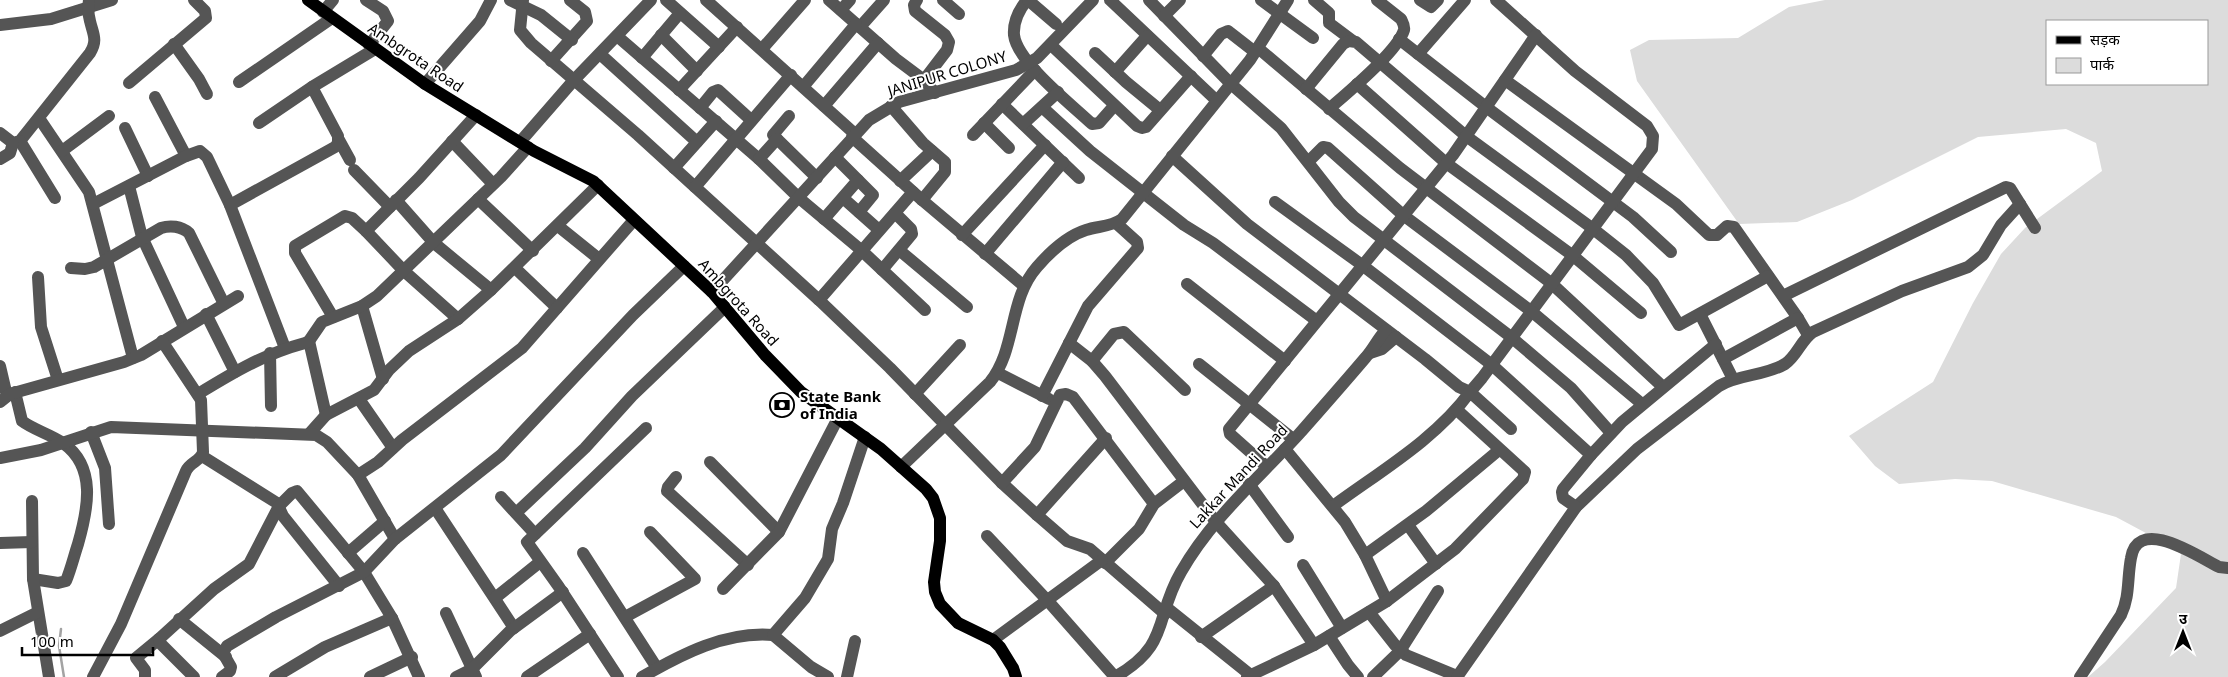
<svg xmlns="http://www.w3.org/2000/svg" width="2228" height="677" viewBox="0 0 2228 677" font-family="'Noto Sans','Noto Sans Devanagari',sans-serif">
	<rect width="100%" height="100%" fill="#fff"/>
	<path fill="#dcdcdc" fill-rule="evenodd" d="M1825,0h403v677h-140l17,-15 71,-74 5,-34 -22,-14 -43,-23 -124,-36 -37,-2 -56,5 -24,-18 -26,-30 84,-54 40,-79 28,-49 24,-26 77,-57 -6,-28 -30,-14 -88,8 -126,63 -55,22 -58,2 -102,-143 -7,-31 19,-10 89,-2 51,-31zM2047,21h160v63h-160z"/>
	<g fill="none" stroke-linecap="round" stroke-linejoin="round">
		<path stroke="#a3a3a3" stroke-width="2.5" d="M61,629l-2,17 5,31"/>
		<g stroke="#555" stroke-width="12">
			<path d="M366,0l17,11 5,10 -19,24"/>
			<path d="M510,0l31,15 31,25"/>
			<path d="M523,0l-3,30 11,13 107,92 181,165 71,68 112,115 35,32 30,26 23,8 75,65"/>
			<path d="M666,0l53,47"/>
			<path d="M706,0l149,134"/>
			<path d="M829,0l67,59 28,21 11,13"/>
			<path d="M917,0l-3,5 1,6 30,24 4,7 -2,8 -23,30"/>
			<path d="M943,0l16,14"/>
			<path d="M1027,0c-8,10 -14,22 -13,35 3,27 58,70 78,89l7,-1 15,-17"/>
			<path d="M1028,0l28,24"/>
			<path d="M1110,0l106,100"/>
			<path d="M1149,0l82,84 50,44 58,74 15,15 157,120 60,51 40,45"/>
			<path d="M1261,0l52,38"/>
			<path d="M1314,0l15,13v10l24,18"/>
			<path d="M1420,0l11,7 7,-7"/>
			<path d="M841,10l9,-10"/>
			<path d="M323,12l10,-12"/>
			<path d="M1164,16l16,-16"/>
			<path d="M0,25l51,-6 61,-19"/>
			<path d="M860,27l24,-27"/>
			<path d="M661,35l36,36"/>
			<path d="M617,36l142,123 40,39 62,52 64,60"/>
			<path d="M1399,39l87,68 147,110 38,35"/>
			<path d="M174,44l25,35 8,15"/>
			<path d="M1051,45l86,81 5,2 4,-1 45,-51"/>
			<path d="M1258,48l142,120 151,115 112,104"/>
			<path d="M762,49l43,-49"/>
			<path d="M1095,53l31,29 34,28"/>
			<path d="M600,54l97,88"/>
			<path d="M1418,54l47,-54"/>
			<path d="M1203,56l18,-22 7,-3 27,21"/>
			<path d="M642,58l38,-45"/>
			<path d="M551,61l36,-40 -2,-9 -15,-12"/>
			<path d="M1115,72l32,-36"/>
			<path d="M1505,80l171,124 33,31h8l10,-9 7,1 64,91 10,17"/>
			<path d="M239,82l93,-64"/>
			<path d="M129,83l77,-65 -1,-7 -11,-11"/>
			<path d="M425,84l55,-63 11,-21"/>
			<path d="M1357,84l89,79 126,92 69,58"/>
			<path d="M803,87l53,-63"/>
			<path d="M1306,89l37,-45 6,-3 7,1 110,94 126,92 34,27 27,28 26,42 89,-49"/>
			<path d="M679,90l58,-63"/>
			<path d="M155,97l31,59"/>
			<path d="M1002,104l77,74"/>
			<path d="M824,106l54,-63"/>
			<path d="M891,106l32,37 22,19v10l-23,28"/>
			<path d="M1042,107l48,44 94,74 29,18 104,78"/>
			<path d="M700,108l13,-16 5,-2 33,30"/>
			<path d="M1329,109c18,-16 69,-58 75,-79 1,-4 -1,-7 -3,-11l-24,-19"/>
			<path d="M789,116l-16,19 44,43"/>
			<path d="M39,118l50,74 44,166"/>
			<path d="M259,123l53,-36 63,-38"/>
			<path d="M984,123l25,25"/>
			<path d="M1023,124l35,-32"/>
			<path d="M125,128l23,48"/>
			<path d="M0,133l13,10 7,-2 70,-88c8,-13 3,-19 0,-32 -2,-7 -2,-14 -1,-21"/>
			<path d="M973,135l62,-65"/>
			<path d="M852,137l70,63 102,86"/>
			<path d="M339,140l11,20"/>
			<path d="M20,141l35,57"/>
			<path d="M452,141l41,43"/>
			<path d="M520,142l54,-62 77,-80"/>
			<path d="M62,151l47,-35"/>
			<path d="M1172,156l75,68 178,135 34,28 11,5 12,-14 170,-229 1,-13 -6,-10 -72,-55 -79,-71"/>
			<path d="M835,157l38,38 -14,17"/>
			<path d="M0,159l10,-6 3,-10"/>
			<path d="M759,159l18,-20"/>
			<path d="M1309,161l14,-14 5,1 75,67 128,96 111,93"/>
			<path d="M674,168l42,-47"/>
			<path d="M354,170l36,37"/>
			<path d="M900,181l32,-30"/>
			<path d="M129,186l13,51 42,90"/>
			<path d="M695,187l96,-112"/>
			<path d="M843,198l36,32"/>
			<path d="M478,199l55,52"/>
			<path d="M396,200l38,43 57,47"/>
			<path d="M1275,202l87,63 130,100 99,90"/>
			<path d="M93,204l93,-48 14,-5 7,6 23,48"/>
			<path d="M824,219l34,-39"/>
			<path d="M558,226l41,33"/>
			<path d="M366,231l38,40 54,48"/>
			<path d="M962,235l83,-90"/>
			<path d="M899,250l68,57"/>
			<path d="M985,254l78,-92"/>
			<path d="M71,268l14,1 9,-2 67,-39c9,-3 20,-2 28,5l35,71"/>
			<path d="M515,268l42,40"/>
			<path d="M882,270l30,-36 -1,-5 -16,-16"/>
			<path d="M38,277l3,50 17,53"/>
			<path d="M1187,284l98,77"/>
			<path d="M712,292l157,-172 30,-18 117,-32 21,-12 56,-58"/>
			<path d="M1783,296l223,-109 4,1 25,40"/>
			<path d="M819,300l94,-108"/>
			<path d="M362,306l21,73"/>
			<path d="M206,314l29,58"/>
			<path d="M1700,314l33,65"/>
			<path d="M333,317l-38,-64v-7l50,-30 7,2 14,13 53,-53 57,-63"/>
			<path d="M309,341l17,74"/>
			<path d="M1069,343l23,18 13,15 111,146 58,64 40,59"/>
			<path d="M285,348l-55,-143 105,-58 3,-4v-7l-26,-49"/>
			<path d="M270,353l1,53"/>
			<path d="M1370,353l12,-4 14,-12"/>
			<path d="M1723,359l75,-41"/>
			<path d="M1092,361l22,-27 10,-2 61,58"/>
			<path d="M1199,364l94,75"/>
			<path d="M0,366l7,30"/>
			<path d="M998,373l51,26"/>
			<path d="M15,392l7,29c12,9 28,13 41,22 34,24 25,66 15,101 -4,12 -7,25 -12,37l-8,2 -25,-4"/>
			<path d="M198,394c36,-22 66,-40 107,-51l4,-2 13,-19 40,-16 15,-10 124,-119 27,-30"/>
			<path d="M915,394l45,-49"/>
			<path d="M1042,396l46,-90 50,-58 -1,-6 -21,-19"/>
			<path d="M359,399l34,49"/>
			<path d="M0,402l10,-8 114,-32 17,-7 97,-59"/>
			<path d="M91,432l14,36 4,56"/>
			<path d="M309,434l17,-19 48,-25 15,-20 20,-19 49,-32 33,-29 107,-105"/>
			<path d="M1285,449l60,73 20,33 22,46"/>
			<path d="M202,456l75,47 6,13 56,70"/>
			<path d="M0,458l41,-8 70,-23 205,8 11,7 31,33 37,64"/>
			<path d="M710,462l69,70"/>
			<path d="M901,467l89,-85c27,-34 18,-82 47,-115 13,-15 30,-31 49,-37 12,-4 25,-3 36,-11l128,-159 38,-60"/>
			<path d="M1267,467l-37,-33 -1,-5 224,-274 83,-120"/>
			<path d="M358,475l20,-13 24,-22 120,-92 112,-128"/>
			<path d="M676,477l-8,10 -1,4 81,74"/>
			<path d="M1002,483l33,-36 25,-52 6,-1 7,3 81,107"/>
			<path d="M1249,484l39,53"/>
			<path d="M501,497l34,37"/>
			<path d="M32,501l1,78 16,98"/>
			<path d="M1333,506c46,-34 103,-67 137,-114l41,37"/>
			<path d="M1576,507l61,-58 82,-63c20,-12 46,-10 66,-22 12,-8 16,-24 28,-32l89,-41 66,-24 15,-12 18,-30 19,-21"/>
			<path d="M435,508l79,120"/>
			<path d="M516,513l69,-65 47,-52 93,-89"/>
			<path d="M1037,515l69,-77"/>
			<path d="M1408,525l28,39"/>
			<path d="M987,536l61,65 67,76"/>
			<path d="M0,543l32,-1"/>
			<path d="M348,553l37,-32"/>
			<path d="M583,553l74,115"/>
			<path d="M1365,555l61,-44 73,-61"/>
			<path d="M1105,563l34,-34 15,-25 30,-23"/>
			<path d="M1303,565l39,63"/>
			<path d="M723,589l56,-57 59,-114"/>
			<path d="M495,598l45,-36"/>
			<path d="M1167,608l86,69"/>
			<path d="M1369,612l26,33 11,10 51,21"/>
			<path d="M446,613l30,64"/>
			<path d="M625,617l70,-38 -45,-47"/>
			<path d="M179,619l47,38"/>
			<path d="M0,631l38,-19"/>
			<path d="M1329,636l19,29 10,12"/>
			<path d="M1201,637l73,-51"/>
			<path d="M993,640l109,-80"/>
			<path d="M93,677l28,-53 65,-153c4,-9 15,-10 17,-19l-2,-52 -39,-59"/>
			<path d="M145,677v-7l-9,-12 23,-19"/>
			<path d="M194,677l-33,-33 -2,-5 55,-50 35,-25 30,-58 13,-13 5,-2 67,81 28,46 27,59"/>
			<path d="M222,677l8,-6 1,-4 -8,-14 4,-7 49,-29 88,-45 31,-33 106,-84 132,-140 51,-49"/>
			<path d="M275,677l50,-30 67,-29"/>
			<path d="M370,677l42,-20"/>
			<path d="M456,677l16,-8 38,-38 53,-39"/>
			<path d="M527,677l63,-43"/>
			<path d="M618,677l-59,-90 -32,-45 119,-114"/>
			<path d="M642,677c40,-23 84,-46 131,-42"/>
			<path d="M828,677l-17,-10 -38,-32 32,-37 23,-39 4,-30 11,-26 22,-66"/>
			<path d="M847,677l8,-36"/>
			<path d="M1115,677c56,-32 39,-59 66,-105 31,-54 77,-93 118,-138 22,-25 45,-51 67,-77 8,-9 12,-19 20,-27"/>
			<path d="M1247,677l67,-32 73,-44 68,-52 68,-70 2,-7 -68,-62"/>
			<path d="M1373,677l27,-26 38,-60"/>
			<path d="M1457,677l119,-170 -13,-9 -1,-6 1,-3 28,-34 31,-33 94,-78"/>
			<path d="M2080,677l41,-62c9,-19 6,-36 10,-57 7,-43 68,-1 88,9l9,1"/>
		</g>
		<path stroke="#000" stroke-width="12" d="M308,0l117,84 109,67 59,30 119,111 53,63 36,37 80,57 45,40 7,9 7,20v23l-6,41 1,10 5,12 18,19 35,17 7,7 13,21 3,9"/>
	</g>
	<defs>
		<symbol id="bank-ring" viewBox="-11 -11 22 22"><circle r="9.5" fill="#fff" stroke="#000" stroke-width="1.5"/><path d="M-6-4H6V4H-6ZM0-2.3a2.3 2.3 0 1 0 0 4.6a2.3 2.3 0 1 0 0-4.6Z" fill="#000"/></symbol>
	</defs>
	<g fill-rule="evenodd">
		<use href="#bank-ring" x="768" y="391" width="28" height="28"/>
	</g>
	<g text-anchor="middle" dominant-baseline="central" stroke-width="4" stroke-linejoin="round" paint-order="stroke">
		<g font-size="15" fill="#000" stroke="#fff">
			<text transform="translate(416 57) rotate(34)">Ambgrota Road</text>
			<text transform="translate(947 73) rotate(-17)">JANIPUR COLONY</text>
			<text transform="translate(739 302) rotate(48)">Ambgrota Road</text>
			<text transform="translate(1238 476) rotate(-47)">Lakkar Mandi Road</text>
		</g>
		<g font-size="15" font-weight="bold" fill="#000" stroke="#fff" text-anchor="start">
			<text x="800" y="396">State Bank<tspan x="800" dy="17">of India</tspan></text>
		</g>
	</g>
	<rect x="2046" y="20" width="162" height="65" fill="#ffffff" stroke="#999999"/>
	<rect x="2056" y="36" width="25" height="8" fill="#000000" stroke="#999999"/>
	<text x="2090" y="45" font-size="15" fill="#000000">सड़क</text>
	<rect x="2056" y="58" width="25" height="15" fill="#dcdcdc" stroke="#999999"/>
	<text x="2090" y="70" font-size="15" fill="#000000">पार्क</text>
	<g transform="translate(2183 632)" stroke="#ffffff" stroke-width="4" paint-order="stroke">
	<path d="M0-4L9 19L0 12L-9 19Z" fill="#000000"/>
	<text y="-8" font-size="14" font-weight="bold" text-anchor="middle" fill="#000000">उ</text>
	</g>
	<path d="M22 647v8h131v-8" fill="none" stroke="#000000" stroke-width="2.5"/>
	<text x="30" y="647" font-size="15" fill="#000000" stroke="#ffffff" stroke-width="4" paint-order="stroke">100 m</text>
</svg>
